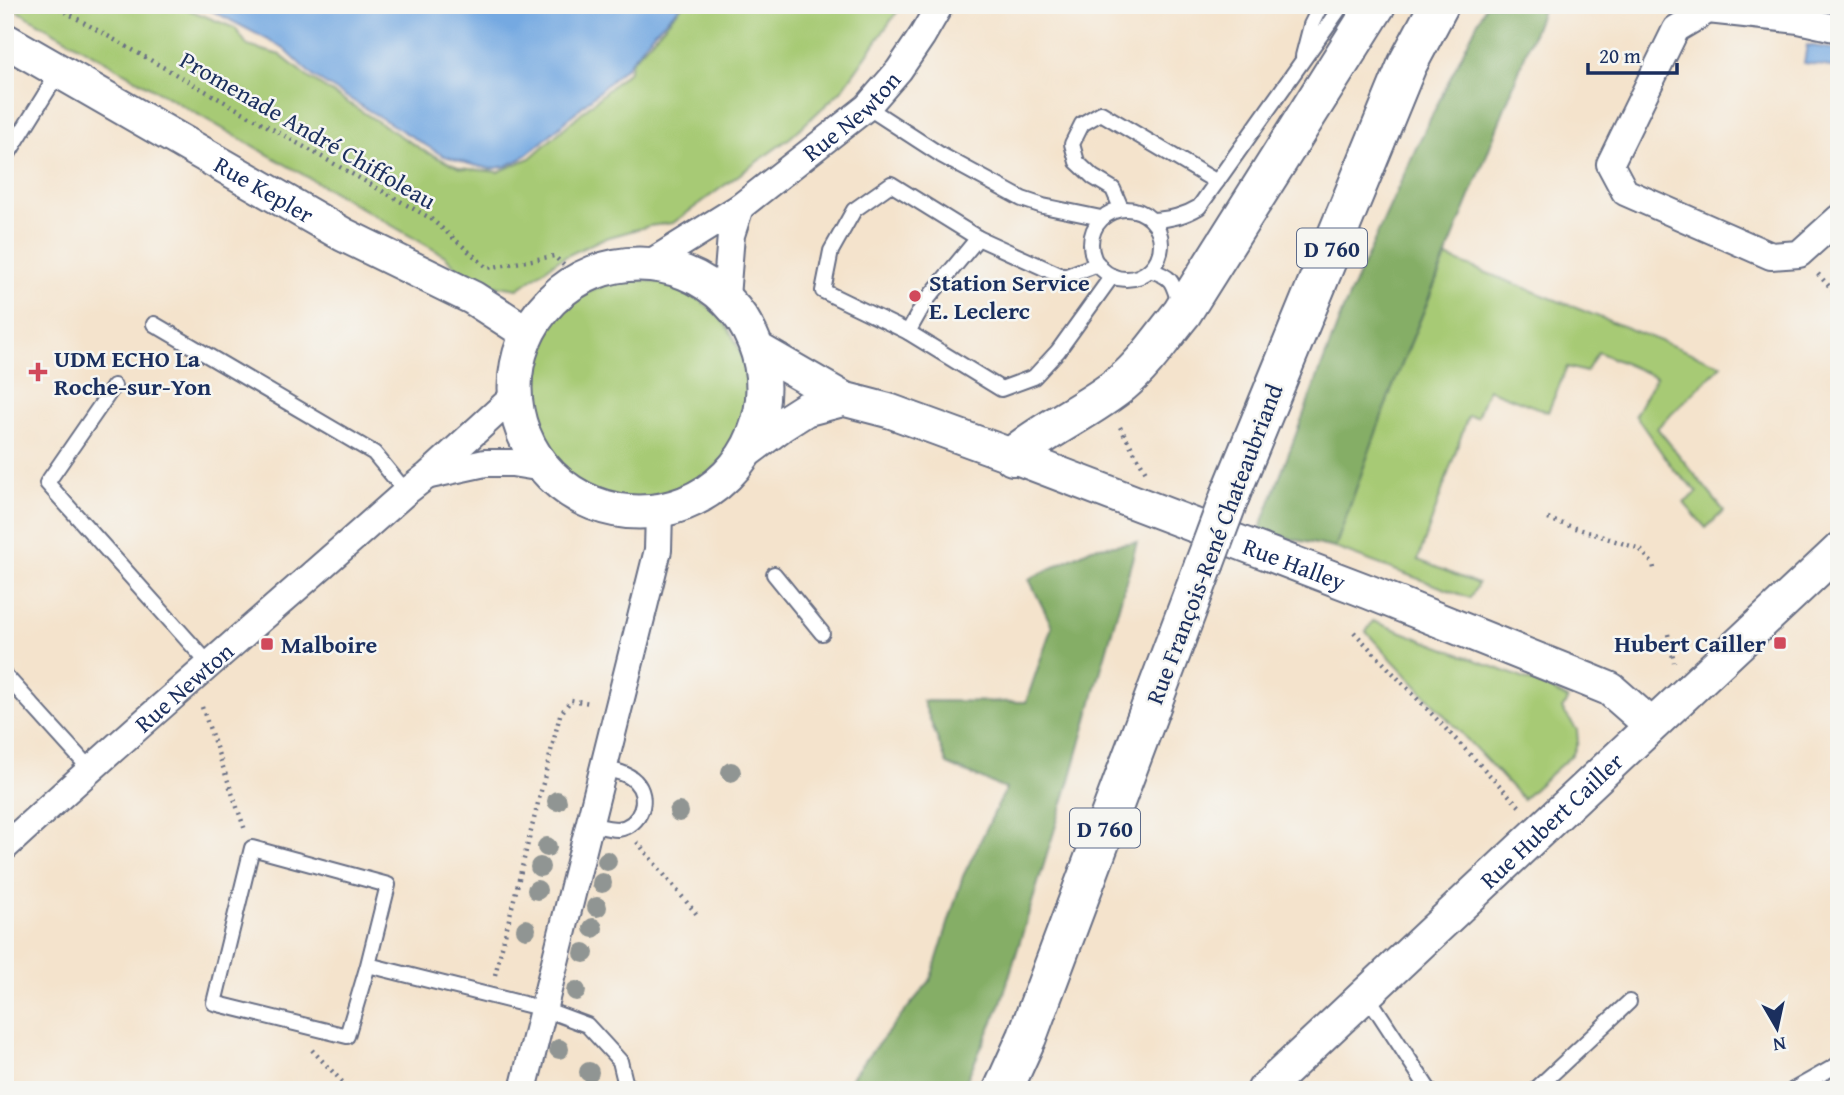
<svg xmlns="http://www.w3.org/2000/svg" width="1844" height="1095" viewBox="0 0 1844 1095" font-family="'Gentium Book Plus',serif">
	<rect width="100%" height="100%" fill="#f6f6f2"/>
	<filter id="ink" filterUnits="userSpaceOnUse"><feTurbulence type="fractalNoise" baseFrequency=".0143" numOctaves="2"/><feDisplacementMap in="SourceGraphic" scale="14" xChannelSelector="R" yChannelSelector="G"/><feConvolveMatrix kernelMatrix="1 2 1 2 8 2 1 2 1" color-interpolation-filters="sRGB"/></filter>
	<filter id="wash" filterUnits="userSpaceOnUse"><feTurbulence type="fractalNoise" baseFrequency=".00686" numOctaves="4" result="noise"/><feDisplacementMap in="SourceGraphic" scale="28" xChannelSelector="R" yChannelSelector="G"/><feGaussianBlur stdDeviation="1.57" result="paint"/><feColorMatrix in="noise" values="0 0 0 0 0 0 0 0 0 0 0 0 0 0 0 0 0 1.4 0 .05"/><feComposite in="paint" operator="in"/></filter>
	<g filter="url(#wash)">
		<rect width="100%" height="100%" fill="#f4e3cc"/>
		<g fill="#a7ca74" stroke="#617c69" stroke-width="2">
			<path d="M7,5h170l58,23 13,18 32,9 29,23 117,74 34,16 38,4 32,-14 99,-87 3,-10 51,-56h219l-60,85 -51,47 -118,86 -24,3 -47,13 -44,21 -40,29 -32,-5 -22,-9 -19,-19z"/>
			<path d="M1446,257l276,108 -65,63 67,83 -18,17 -22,-25 14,-11 -24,-22 -39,-55 21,-38 -58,-25 -12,20 -19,-5 -19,45 -60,-23 -11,28 -9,-1 -50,144 60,24 -8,14 -135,-50 54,-152z"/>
			<circle cx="637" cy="390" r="110"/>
			<path d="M1373,621l173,66 22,12 -6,10 15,21 1,12 -5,12 -50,45 -157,-167z"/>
		</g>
		<g fill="#85ae66" stroke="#506e62" stroke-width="2">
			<path d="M1486,5h58l-58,152 -97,239 -54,152 -76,-16 84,-222 74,-164z"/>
			<path d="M1137,542l-67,238 -70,226 -38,84h-119l17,-24 70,-85 33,-105 43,-87 -59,-25 -24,-63 103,1 26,-76 -23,-47 63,-31z"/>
		</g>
		<g fill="#74a9e1" stroke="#486ca0" stroke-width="2">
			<path d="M201,5h481l-29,28 -27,34 -84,75 -21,17 -15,7 -15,3 -22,-5 -27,-9 -128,-78 -32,-30z"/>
			<path d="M1807,45l32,5 -1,18 -34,-5z"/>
		</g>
	</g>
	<g filter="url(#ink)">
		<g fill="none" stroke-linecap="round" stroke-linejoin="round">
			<defs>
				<g id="service">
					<path d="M1303,56l8,-31 10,-20"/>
					<path d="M867,107l74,48 81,44 21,7 58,12"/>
					<path d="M5,159l54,-87"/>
					<path d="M1121,208l-8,-19 -20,-12 -16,-15 -5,-18 10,-20 19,-11 116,69"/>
					<circle cx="1126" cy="244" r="35"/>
					<path d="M1153,220c18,-1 31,-4 46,-13l143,-202"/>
					<path d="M1098,264l-34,13 -86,-39 -53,64 -17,30 93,57 33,-12 24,-26 54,-75"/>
					<path d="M1150,270c25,8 22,13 30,36"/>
					<path d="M154,324l220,129 32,39"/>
					<path d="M908,332l-85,-41 8,-40 23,-41 37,-26 87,54"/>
					<path d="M114,386l-67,97 162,181"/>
					<path d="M774,574l48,59"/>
					<path d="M5,675l85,94"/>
					<path d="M590,824c9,2 18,5 28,5 23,-3 33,-31 17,-48 -8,-8 -20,-10 -31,-12"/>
					<path d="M368,965l-21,71 -133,-33 38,-155 136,37 -20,80 176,44 43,16 33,36 7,29"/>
					<path d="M1367,995l62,95"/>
					<path d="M1535,1090l94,-88"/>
					<path d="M1793,1090l46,-26"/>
				</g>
				<g id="minor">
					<path d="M1839,29l-40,-9 -91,-10 -32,19 -66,135 15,28 146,64 28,-2 40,-36"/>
					<path id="s1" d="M650,263l90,-56 127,-100 32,-37 23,-34 18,-31"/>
					<path d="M726,297l5,-62 9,-28"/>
					<path d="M430,475l55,-12h27l31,5"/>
					<path id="s2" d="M5,847c131,-121 267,-236 401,-355l22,-17 86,-79"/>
					<path d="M523,1090l135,-540 1,-39"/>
				</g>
				<g id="tertiary">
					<path id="s3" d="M5,40l339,195 129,63 54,35"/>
					<circle cx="639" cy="388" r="124"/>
					<path id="s4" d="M759,350l85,49 46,12 123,45 356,136 219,88 22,9 41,36"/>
					<path d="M749,449l32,-24 25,-16 38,-10"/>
					<path id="s5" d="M1264,1090l575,-540"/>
				</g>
				<g id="primary">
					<path d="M1013,456c33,-28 75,-45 109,-73 23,-19 41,-47 60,-70l194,-308"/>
					<path d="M1231,493l176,-428 32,-60"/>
					<path d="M1003,1090l24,-53 177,-472"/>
				</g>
			</defs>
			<use href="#service" stroke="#676e84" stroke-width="18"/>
			<use href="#minor" stroke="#676e84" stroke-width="30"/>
			<use href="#tertiary" stroke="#676e84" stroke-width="37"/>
			<use href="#primary" stroke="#676e84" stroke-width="42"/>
			<g stroke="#676e84" stroke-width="4.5" stroke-dasharray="2 5" stroke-linecap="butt">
				<path d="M53,5l377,213 58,50 66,-12 24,23"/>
				<path d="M1818,274l21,23"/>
				<path d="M1120,427l27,47"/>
				<path d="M1548,519l92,30 13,15 2,9"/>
				<path d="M1354,632l166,175"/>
				<path d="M1668,634l6,28"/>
				<path d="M202,707l43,123"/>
				<path d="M637,842l62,75"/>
				<path d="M495,975l65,-260 11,-15 19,3"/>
				<path d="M312,1050l38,40"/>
			</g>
			<use href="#service" stroke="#fff" stroke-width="14"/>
			<use href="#minor" stroke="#fff" stroke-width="26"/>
			<use href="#tertiary" stroke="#fff" stroke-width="33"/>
			<use href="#primary" stroke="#fff" stroke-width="38"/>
			<defs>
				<path id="primary-bridge" d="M1204,565l27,-72"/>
			</defs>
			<use href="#primary-bridge" stroke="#676e84" stroke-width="42" stroke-linecap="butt"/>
			<use href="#primary-bridge" stroke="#fff" stroke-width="38"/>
		</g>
		<g fill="#909593">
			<circle cx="731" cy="772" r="10"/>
			<circle cx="557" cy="801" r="10"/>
			<circle cx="679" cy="812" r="10"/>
			<circle cx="547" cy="847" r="10"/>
			<circle cx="607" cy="861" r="10"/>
			<circle cx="540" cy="867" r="10"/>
			<circle cx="602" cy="883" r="10"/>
			<circle cx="537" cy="890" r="10"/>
			<circle cx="597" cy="907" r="10"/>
			<circle cx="593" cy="928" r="10"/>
			<circle cx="526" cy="929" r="10"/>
			<circle cx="584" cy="953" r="10"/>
			<circle cx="576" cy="991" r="10"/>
			<circle cx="559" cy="1049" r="10"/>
			<circle cx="589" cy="1072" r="10"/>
		</g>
	</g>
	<g fill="#d1495b" stroke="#f6f6f2" stroke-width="2.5">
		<circle cx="915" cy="296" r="7"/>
		<path d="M34.5 361.5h7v7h7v7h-7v7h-7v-7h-7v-7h7z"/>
		<rect x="1773" y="636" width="14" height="14" rx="3.5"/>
		<rect x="260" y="637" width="14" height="14" rx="3.5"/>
	</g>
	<g text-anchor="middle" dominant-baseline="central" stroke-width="5" stroke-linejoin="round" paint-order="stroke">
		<g fill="#f6f6f2" stroke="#5d6b8a" stroke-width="2">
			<rect x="1297" y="228.5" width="70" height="39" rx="5"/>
			<rect x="1070" y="808.5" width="70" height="39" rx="5"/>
		</g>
		<g font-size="23" font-weight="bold" fill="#1b2f5e">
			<text x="1332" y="248">D 760</text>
			<text x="1105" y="828">D 760</text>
		</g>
		<g font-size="24" fill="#1b2f5e" stroke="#f6f6f2">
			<text stroke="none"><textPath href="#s1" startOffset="250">Rue Newton</textPath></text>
			<text transform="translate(308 130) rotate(30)">Promenade André Chiffoleau</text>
			<text stroke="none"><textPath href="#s3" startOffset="299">Rue Kepler</textPath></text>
			<text transform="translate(1214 544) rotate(-69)">Rue François-René Chateaubriand</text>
			<text stroke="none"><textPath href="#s4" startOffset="578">Rue Halley</textPath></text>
			<text stroke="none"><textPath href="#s2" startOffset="240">Rue Newton</textPath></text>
			<text stroke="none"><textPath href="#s5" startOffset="394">Rue Hubert Cailler</textPath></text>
		</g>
		<g font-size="24" font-weight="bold" fill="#1b2f5e" stroke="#f6f6f2" text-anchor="start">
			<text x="929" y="282">Station Service<tspan x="929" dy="28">E. Leclerc</tspan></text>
			<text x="54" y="358">UDM ECHO La<tspan x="54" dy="28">Roche-sur-Yon</tspan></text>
			<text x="1766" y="643" text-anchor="end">Hubert Cailler</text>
			<text x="281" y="644">Malboire</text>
		</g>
	</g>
	<rect width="1844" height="1095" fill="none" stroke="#f6f6f2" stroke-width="28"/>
	<g transform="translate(1777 1028) rotate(171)" stroke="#f6f6f2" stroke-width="5" paint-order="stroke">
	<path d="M0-5L12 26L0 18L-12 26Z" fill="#1b2f5e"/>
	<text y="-10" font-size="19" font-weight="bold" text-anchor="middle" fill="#1b2f5e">N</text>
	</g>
	<path d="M1588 63v10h89v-10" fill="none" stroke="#1b2f5e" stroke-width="3.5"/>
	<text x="1599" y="63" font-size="21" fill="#1b2f5e" stroke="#f6f6f2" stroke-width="5" paint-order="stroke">20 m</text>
</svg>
